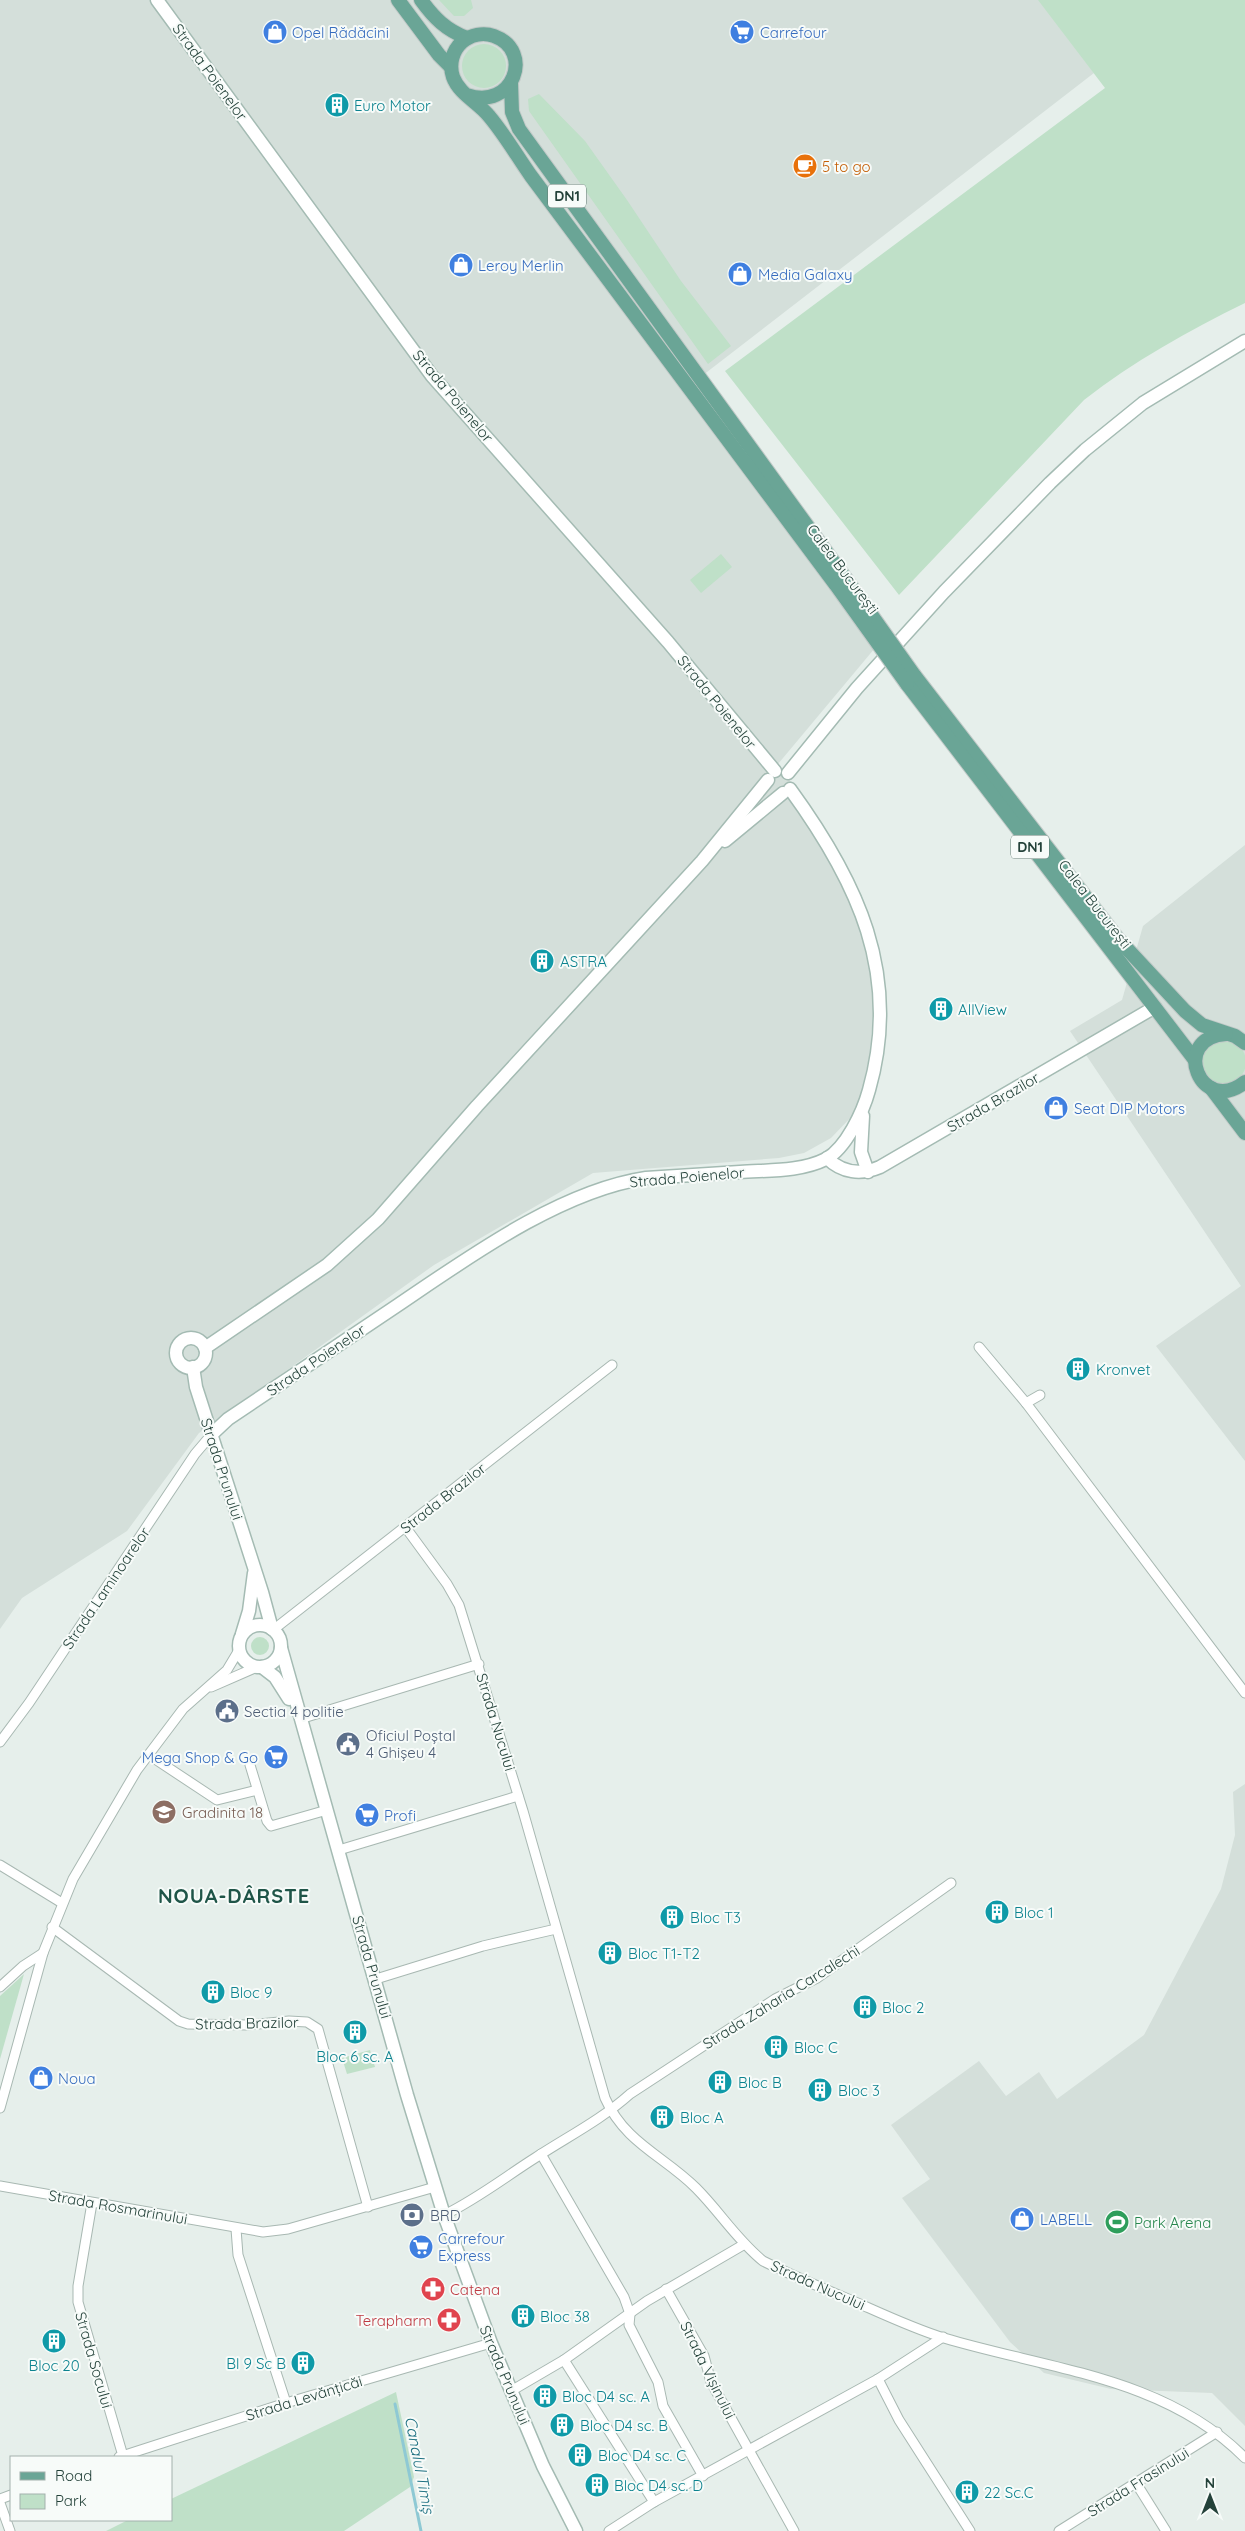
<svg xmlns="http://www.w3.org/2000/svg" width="1245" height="2531" viewBox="0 0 1245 2531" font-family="Quicksand,sans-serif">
	<rect width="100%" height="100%" fill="#e6efeb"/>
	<g fill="#d4dfda">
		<path d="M0,0h1042l52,73 -409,316 195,253 -102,122 17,23 67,135 9,45 3,35 -4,52 -13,57 -26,27 -27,15 -25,5 -186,15 -159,92 -235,168 -72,98 -105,67 -22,31z"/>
		<path d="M1245,845v616l-89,-115 85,-60 -171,-255 52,-31 21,-74z"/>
		<path d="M1245,1784v642l-33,-33 -101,-4 -67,-16 -34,-31 -108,-144 28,-19 -39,-54 88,-64 27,35 33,-24 18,27 87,-64 77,-146 14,-54 -2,-43z"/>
	</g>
	<g fill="#bfe0c8">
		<path d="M439,0h32l2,8 -9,8h-10z"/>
		<path d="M1038,0h207v303c-57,28 -111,58 -161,97l-185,195 -174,-224 380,-283z"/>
		<circle cx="484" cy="66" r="22"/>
		<path d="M539,94l46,47 42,59 54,81 50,65 -23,18 -179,-253 -1,-12z"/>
		<path d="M721,554l11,13 -31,26 -11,-13z"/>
		<circle cx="1224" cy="1062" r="22"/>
		<circle cx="260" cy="1646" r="9"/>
		<path d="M24,1974l-24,85v-63z"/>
		<path d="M370,2050l5,17 -28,7 -5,-16z"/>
		<path d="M396,2392l18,85 -4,10 -66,44h-238l22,-11h43v-21z"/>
	</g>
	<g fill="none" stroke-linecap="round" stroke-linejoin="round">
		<path stroke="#8ec9d4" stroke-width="3" d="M395,2404l26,127"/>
		<defs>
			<g id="street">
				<path d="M979,1347l47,56 219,290"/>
				<path d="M1026,1403l14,-8"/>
				<path d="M406,1528l41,56 12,21 64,206 82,287c20,45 59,58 91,90 24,24 40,51 67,73 32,16 64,29 97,43 27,12 55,25 84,34 103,31 221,39 301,120"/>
				<path d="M273,1630l339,-265"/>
				<path d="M211,1687l46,-20"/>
				<path d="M300,1719l179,-55"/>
				<path d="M0,1742l29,-39 166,-249 17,-20"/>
				<path d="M149,1755l68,45 40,-10"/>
				<path d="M250,1765l17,56 4,5 56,-16"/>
				<path d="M339,1850l179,-54"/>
				<path d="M0,1865l62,38"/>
				<path d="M52,1927l127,94 9,3 60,1 41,-4 18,1 11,7 50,178"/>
				<path d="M376,1979l107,-33 73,-17"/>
				<path d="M0,1987l23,-21 20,-13"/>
				<path d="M0,2108l43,-155 30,-74 64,-109 46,-61 44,-39 12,-20"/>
				<path d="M541,2154l83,143 6,17 -1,11 29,57 5,24 40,70"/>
				<path d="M0,2186l263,46 25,-3 147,-42"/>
				<path d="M92,2203l-14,83v16l45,154"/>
				<path d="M444,2215c33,-16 61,-38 91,-57 32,-21 66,-38 95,-64l145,-95 42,-21 134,-95"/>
				<path d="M236,2229l2,26 48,148"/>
				<path d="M666,2289l38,67 7,26 83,149"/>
				<path d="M564,2360l90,142"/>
				<path d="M878,2379l21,41 71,111"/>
				<path d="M511,2391l53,-31 83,-59 96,-56"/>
				<path d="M119,2457l167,-54 205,-60"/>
				<path d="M1136,2483l30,48"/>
				<path d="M0,2499l11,-4"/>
				<path d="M0,2503l10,28"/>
				<path d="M609,2531l45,-29 224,-123 65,-42"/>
				<path d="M1059,2531l158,-99"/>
			</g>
			<g id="secondary">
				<path d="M157,0l275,376 236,266 107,129"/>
				<path d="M788,773l69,-85 87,-96 106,-109 35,-33 58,-47 102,-62"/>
				<path d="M725,841l58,-48"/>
				<path d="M863,1116l-2,36 7,20"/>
				<path d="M827,1158c15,15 34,17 53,9l275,-160"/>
				<circle cx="191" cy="1353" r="15"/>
				<path d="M205,1348l122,-83 51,-46 99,-113 225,-245 66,-81"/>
				<path d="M193,1367l3,20 66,205 10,37"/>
				<path d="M212,1434l16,-15c57,-38 113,-76 170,-114 71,-48 162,-114 248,-127 32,-2 63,-4 94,-6 28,-2 60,0 86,-13 20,-11 37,-47 43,-69 33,-116 -12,-209 -79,-301"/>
				<circle cx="260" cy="1646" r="21"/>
				<path d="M242,1634l7,-23 5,-38"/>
				<path d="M281,1648l126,447 37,120 47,128 52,123 33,65"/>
				<path d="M262,1667l13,10 14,22"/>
			</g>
			<g id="primary">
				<path d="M398,0l41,55 12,12"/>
				<path d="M421,0c13,18 25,30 46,38"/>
				<path d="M511,83l1,29 7,17 326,449"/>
				<path d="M467,95c46,16 68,-44 27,-59 -11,-4 -23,-1 -32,6 -10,9 -13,23 -9,35 6,17 26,26 36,39 16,19 28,40 42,60l305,409"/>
				<path d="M914,675l203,263 68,73 17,14 33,11 10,7"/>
				<path d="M907,684l288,376"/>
				<path d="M1226,1034c-57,4 -25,83 19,48"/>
				<path d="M1211,1088l34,45"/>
			</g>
		</defs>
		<use href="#street" stroke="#a8b8b2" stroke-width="11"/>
		<use href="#secondary" stroke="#a4bbb3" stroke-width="15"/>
		<use href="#primary" stroke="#c2cac8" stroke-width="16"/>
		<use href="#street" stroke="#fff" stroke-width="9"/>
		<use href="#secondary" stroke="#fff" stroke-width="12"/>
		<use href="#primary" stroke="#6aa596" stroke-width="14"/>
		<defs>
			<g id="primary-bridge">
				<path d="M845,578l69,97"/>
				<path d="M836,585l71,99"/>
			</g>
		</defs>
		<use href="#primary-bridge" stroke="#c2cac8" stroke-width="16" stroke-linecap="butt"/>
		<use href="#primary-bridge" stroke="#6aa596" stroke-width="14"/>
	</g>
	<defs>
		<symbol id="shop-disc" viewBox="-11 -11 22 22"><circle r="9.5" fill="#3f7fe0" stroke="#f7fbf9"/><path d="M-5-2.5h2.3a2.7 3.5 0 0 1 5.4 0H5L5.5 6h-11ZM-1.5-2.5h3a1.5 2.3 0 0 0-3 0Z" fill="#fff"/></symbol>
		<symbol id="supermarket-disc" viewBox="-11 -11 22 22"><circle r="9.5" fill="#3f7fe0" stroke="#f7fbf9"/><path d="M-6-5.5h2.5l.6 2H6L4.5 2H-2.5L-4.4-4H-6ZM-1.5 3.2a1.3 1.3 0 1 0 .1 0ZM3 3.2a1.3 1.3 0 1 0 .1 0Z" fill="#fff"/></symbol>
		<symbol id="building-disc" viewBox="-11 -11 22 22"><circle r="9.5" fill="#0f9aa8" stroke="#f7fbf9"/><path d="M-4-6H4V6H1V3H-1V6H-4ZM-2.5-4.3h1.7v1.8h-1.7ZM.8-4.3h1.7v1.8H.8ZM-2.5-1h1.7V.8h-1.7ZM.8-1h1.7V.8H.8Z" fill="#fff"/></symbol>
		<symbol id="cafe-disc" viewBox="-11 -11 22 22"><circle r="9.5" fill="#e8710a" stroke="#f7fbf9"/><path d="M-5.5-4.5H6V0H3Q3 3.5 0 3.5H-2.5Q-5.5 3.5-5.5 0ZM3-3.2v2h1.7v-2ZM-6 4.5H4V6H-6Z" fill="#fff"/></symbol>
		<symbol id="civic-disc" viewBox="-11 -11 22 22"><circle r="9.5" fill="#5c6f8a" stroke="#f7fbf9"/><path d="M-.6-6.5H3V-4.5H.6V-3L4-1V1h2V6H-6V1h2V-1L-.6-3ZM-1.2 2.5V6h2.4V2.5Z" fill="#fff"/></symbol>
		<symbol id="school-disc" viewBox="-11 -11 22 22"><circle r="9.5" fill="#8d6e63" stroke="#f7fbf9"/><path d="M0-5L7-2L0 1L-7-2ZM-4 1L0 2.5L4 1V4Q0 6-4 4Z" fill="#fff"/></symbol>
		<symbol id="bank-disc" viewBox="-11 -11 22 22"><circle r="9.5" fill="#5c6f8a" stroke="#f7fbf9"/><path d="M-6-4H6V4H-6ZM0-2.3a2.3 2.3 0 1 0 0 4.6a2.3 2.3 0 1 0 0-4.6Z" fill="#fff"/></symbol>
		<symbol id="stadium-disc" viewBox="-11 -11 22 22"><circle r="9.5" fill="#2e9e5b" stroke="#f7fbf9"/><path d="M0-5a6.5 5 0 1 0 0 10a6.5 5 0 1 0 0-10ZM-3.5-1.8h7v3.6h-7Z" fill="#fff"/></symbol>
		<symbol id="pharmacy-disc" viewBox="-11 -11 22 22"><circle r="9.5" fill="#e0444e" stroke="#f7fbf9"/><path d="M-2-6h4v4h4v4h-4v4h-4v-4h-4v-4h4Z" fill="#fff"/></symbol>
	</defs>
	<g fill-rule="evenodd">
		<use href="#shop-disc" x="261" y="18" width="28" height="28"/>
		<use href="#supermarket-disc" x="728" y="18" width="28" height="28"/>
		<use href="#building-disc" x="323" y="91" width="28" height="28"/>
		<use href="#cafe-disc" x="791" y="152" width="28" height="28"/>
		<use href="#shop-disc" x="447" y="251" width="28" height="28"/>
		<use href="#shop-disc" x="726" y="260" width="28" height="28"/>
		<use href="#building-disc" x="528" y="947" width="28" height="28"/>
		<use href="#building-disc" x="927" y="995" width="28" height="28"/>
		<use href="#shop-disc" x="1042" y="1094" width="28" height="28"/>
		<use href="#building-disc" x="1064" y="1355" width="28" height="28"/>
		<use href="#civic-disc" x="213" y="1697" width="28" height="28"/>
		<use href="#civic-disc" x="334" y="1730" width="28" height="28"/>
		<use href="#supermarket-disc" x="262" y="1743" width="28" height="28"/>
		<use href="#school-disc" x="150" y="1798" width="28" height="28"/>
		<use href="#supermarket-disc" x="353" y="1801" width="28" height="28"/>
		<use href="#building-disc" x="983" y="1898" width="28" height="28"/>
		<use href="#building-disc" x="658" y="1903" width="28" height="28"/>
		<use href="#building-disc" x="596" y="1939" width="28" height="28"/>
		<use href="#building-disc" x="199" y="1978" width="28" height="28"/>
		<use href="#building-disc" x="851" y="1993" width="28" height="28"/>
		<use href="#building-disc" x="341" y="2018" width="28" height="28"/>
		<use href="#building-disc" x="762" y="2033" width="28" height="28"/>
		<use href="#shop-disc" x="27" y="2064" width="28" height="28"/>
		<use href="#building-disc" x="706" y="2068" width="28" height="28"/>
		<use href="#building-disc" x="806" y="2076" width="28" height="28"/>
		<use href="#building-disc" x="648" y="2103" width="28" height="28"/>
		<use href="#bank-disc" x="398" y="2201" width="28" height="28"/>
		<use href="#shop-disc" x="1008" y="2205" width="28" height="28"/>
		<use href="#stadium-disc" x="1103" y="2208" width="28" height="28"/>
		<use href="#supermarket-disc" x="407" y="2233" width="28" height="28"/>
		<use href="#pharmacy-disc" x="419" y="2275" width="28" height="28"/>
		<use href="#building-disc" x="509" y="2302" width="28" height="28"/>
		<use href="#pharmacy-disc" x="435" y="2306" width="28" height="28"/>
		<use href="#building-disc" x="40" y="2327" width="28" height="28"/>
		<use href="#building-disc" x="289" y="2349" width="28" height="28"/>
		<use href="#building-disc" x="531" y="2382" width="28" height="28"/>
		<use href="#building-disc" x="548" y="2411" width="28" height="28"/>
		<use href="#building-disc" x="566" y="2441" width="28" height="28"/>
		<use href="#building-disc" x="583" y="2471" width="28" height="28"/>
		<use href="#building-disc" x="953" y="2478" width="28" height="28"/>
	</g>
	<g text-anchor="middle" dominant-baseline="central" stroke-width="4" stroke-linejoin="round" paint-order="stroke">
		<g fill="#f7fbf9" stroke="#637a73" stroke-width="1">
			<rect x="548" y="184.5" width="38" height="23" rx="4"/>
			<rect x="1011" y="835.5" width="38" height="23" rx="4"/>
		</g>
		<g font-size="14" font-weight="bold" fill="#24423a">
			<text x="567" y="196">DN1</text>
			<text x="1030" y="847">DN1</text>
		</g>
		<g font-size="15" fill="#366cbe" stroke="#f7fbf9" text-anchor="start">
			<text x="292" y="32">Opel Rădăcini</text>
			<text x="760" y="32">Carrefour</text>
			<text x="478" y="265">Leroy Merlin</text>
			<text x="758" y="274">Media Galaxy</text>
			<text x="1074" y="1108">Seat DIP Motors</text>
			<text x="258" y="1757" text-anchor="end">Mega Shop &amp; Go</text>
			<text x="384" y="1815">Profi</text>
			<text x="58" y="2078">Noua</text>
			<text x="1040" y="2219">LABELL</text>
			<text x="438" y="2238">Carrefour<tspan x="438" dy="17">Express</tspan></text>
		</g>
		<g font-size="15" fill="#24423a" stroke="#f7fbf9">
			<text transform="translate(210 72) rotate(54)">Strada Poienelor</text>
			<text transform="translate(453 396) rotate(50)">Strada Poienelor</text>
			<text transform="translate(843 569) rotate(53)">Calea București</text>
			<text transform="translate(717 702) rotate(51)">Strada Poienelor</text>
			<text transform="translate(1095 904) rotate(52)">Calea București</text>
			<text transform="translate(993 1102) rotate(-30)">Strada Brazilor</text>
			<text transform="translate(687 1177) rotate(-5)">Strada Poienelor</text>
			<text transform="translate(316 1360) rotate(-34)">Strada Poienelor</text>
			<text transform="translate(222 1469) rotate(72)">Strada Prunului</text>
			<text transform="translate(443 1498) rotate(-38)">Strada Brazilor</text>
			<text transform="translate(106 1588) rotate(-56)">Strada Laminoarelor</text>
			<text transform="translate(496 1722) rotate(73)">Strada Nucului</text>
			<text transform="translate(372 1967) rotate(74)">Strada Prunului</text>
			<text transform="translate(781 1997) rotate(-32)">Strada Zaharia Carcalechi</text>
			<text transform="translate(247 2023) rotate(-1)">Strada Brazilor</text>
			<text transform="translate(118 2207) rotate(10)">Strada Rosmarinului</text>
			<text transform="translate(818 2285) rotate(24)">Strada Nucului</text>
			<text transform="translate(94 2360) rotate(74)">Strada Socului</text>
			<text transform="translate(708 2370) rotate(64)">Strada Vișinului</text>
			<text transform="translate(505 2375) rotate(67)">Strada Prunului</text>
			<text transform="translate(304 2398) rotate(-17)">Strada Levănțicăi</text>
			<text transform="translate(1138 2482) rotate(-32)">Strada Frasinului</text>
		</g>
		<g font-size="15" fill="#0d838f" stroke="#f7fbf9" text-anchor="start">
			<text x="354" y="105">Euro Motor</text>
			<text x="560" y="961">ASTRA</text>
			<text x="958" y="1009">AllView</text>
			<text x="1096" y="1369">Kronvet</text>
			<text x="1014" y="1912">Bloc 1</text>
			<text x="690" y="1917">Bloc T3</text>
			<text x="628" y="1953">Bloc T1-T2</text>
			<text x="230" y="1992">Bloc 9</text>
			<text x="882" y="2007">Bloc 2</text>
			<text x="794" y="2047">Bloc C</text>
			<text x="355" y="2056" text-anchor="middle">Bloc 6 sc. A</text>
			<text x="738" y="2082">Bloc B</text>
			<text x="838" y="2090">Bloc 3</text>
			<text x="680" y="2117">Bloc A</text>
			<text x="540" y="2316">Bloc 38</text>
			<text x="286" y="2363" text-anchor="end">Bl 9 Sc B</text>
			<text x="54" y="2365" text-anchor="middle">Bloc 20</text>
			<text x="562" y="2396">Bloc D4 sc. A</text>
			<text x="580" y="2425">Bloc D4 sc. B</text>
			<text x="598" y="2455">Bloc D4 sc. C</text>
			<text x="614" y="2485">Bloc D4 sc. D</text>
			<text x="984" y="2492">22 Sc.C</text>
		</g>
		<g font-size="15" fill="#c56008" stroke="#f7fbf9" text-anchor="start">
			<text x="822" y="166">5 to go</text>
		</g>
		<g font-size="15" fill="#4e5e75" stroke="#f7fbf9" text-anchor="start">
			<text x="244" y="1711">Sectia 4 politie</text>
			<text x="366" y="1735">Oficiul Poștal<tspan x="366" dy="17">4 Ghișeu 4</tspan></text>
			<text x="430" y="2215">BRD</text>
		</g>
		<g font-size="15" fill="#785e54" stroke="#f7fbf9" text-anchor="start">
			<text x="182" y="1812">Gradinita 18</text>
		</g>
		<g font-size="15" fill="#27864d" stroke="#f7fbf9" text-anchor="start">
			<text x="1134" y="2222">Park Arena</text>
		</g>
		<g font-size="15" fill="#be3a42" stroke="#f7fbf9" text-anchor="start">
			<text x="450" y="2289">Catena</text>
			<text x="432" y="2320" text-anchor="end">Terapharm</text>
		</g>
		<g font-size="16" font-style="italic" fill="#1c6f80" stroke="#f7fbf9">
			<text transform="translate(420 2465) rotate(79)">Canalul Timiș</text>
		</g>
		<g font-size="20" font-weight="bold" letter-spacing="1" fill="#1f5548" stroke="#f7fbf9">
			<text x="234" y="1895">NOUA-DÂRSTE</text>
		</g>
	</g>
	<rect x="10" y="2456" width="162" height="65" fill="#f7fbf9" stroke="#a3b1ad"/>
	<rect x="20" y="2472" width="25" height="8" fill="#6aa596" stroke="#a3b1ad"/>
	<text x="55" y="2481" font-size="15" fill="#24423a">Road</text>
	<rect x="20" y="2494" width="25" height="15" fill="#bfe0c8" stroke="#a3b1ad"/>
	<text x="55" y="2506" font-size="15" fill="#24423a">Park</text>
	<g transform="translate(1210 2496)" stroke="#f7fbf9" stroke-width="4" paint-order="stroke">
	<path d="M0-4L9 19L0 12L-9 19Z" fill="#24423a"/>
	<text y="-8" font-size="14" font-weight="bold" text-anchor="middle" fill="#24423a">N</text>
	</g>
</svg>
